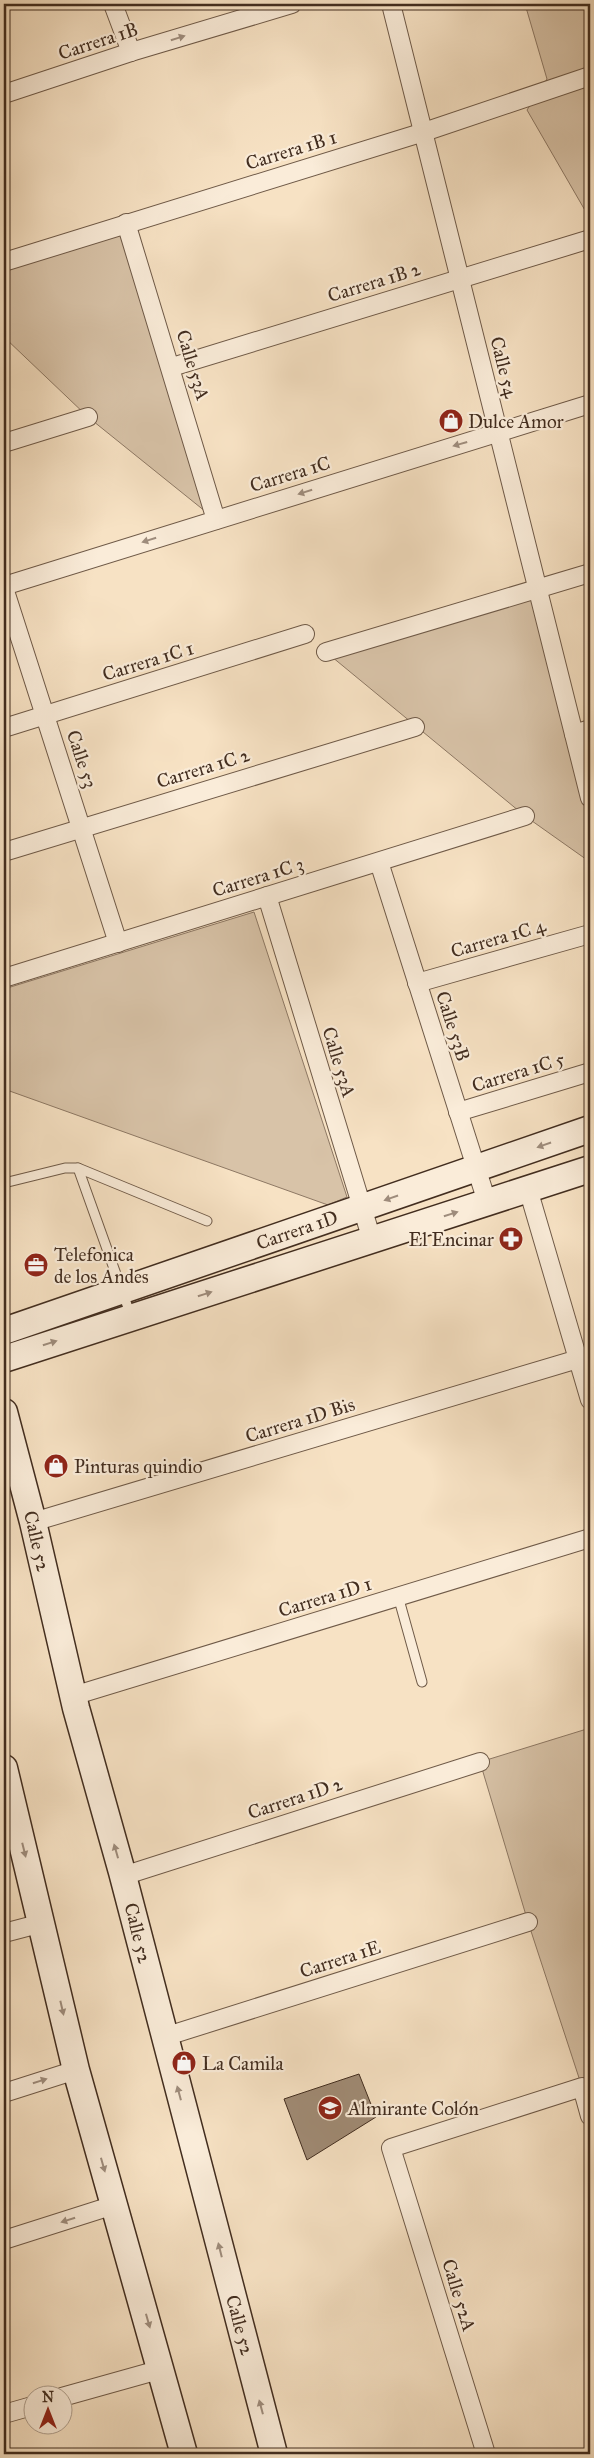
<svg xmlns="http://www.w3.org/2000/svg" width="594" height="2458" viewBox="0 0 594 2458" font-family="'IM FELL Great Primer',serif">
	<rect width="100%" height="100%" fill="#f7e2c4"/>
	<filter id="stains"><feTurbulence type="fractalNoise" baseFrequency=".004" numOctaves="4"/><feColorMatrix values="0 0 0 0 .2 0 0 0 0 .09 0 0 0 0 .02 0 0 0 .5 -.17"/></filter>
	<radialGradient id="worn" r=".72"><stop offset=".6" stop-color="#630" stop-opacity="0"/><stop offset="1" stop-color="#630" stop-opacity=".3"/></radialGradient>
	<g fill="#d8c3a8" stroke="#8d7864">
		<path d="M525,4h65v215l-63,-109 20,-31z"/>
		<path d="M126,223l90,297 -128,-103 -84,-80v-75z"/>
		<path d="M537,589l53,209v64l-65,-46 -199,-164z"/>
		<path d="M254,912l93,285 -19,8 -324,-116v-100z"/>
		<path d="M590,1728v357l-8,2 -54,-165 -48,-160z"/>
	</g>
	<path fill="#a08b75" stroke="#422d1f" d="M359,2074l17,43 -69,43 -23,-61z"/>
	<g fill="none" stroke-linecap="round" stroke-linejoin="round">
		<defs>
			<g id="lane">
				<path d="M78,1168l53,148"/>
				<path d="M4,1183l61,-15h13l129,53"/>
				<path d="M398,1596l24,86"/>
			</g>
			<g id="street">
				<path d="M113,4l18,48"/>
				<path d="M391,4l199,794"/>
				<path d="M4,94l127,-42 161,-48"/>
				<path d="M126,223l90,297"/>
				<path d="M4,262l420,-130 166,-56"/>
				<path d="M172,367l418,-128"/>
				<path d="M4,443l84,-26"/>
				<path d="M4,586l586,-182"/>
				<path d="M4,588l114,355"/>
				<path d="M326,652l264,-79"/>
				<path d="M4,728l301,-94"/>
				<path d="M574,734l16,-5"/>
				<path d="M4,852l411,-125"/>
				<path d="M379,862l108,340"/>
				<path d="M267,896l105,344"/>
				<path d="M4,978l521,-162"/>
				<path d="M417,983l173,-49"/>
				<path d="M458,1112l132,-40"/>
				<path d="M528,1189l62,211"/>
				<path d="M33,1522l545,-163"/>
				<path d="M73,1696l517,-158"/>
				<path d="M123,1876l357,-114"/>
				<path d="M4,1933l38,-10"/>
				<path d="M164,2037l364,-115"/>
				<path d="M4,2093l72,-23"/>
				<path d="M4,2240l110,-35"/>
				<path d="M62,2397l100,-28"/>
				<path d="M4,2414l28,-8"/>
				<path d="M486,2454l-95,-306 191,-61 8,29"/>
			</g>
			<g id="secondary">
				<path d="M4,1331l586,-202"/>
				<path d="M4,1359l586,-190"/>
				<path d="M4,1412l29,110 43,186 46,164 152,582"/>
				<path d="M4,1768l72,302 108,384"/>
			</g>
		</defs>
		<use href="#lane" stroke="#6f5a48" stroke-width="11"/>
		<use href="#street" stroke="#6f5a48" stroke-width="20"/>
		<use href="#secondary" stroke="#422d1f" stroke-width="29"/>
		<use href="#lane" stroke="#faecd9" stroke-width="9"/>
		<use href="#street" stroke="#faecd9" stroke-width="18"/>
		<use href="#secondary" stroke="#faecd9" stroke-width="26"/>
	</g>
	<defs><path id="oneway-solid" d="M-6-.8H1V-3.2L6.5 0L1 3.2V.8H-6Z" transform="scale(1.25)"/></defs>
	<g fill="#9e8c7c">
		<use href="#oneway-solid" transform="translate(178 38) rotate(-17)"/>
		<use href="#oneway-solid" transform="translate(460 444) rotate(164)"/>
		<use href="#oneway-solid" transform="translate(305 492) rotate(163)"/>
		<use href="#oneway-solid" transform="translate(149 540) rotate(163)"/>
		<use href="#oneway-solid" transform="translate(544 1145) rotate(161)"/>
		<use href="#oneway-solid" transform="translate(391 1198) rotate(161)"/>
		<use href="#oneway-solid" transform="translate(451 1214) rotate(-18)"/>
		<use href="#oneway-solid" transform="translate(205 1294) rotate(-18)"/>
		<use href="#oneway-solid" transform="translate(50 1343) rotate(-18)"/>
		<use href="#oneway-solid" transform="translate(24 1850) rotate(76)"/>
		<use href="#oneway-solid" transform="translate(116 1851) rotate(-106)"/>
		<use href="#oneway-solid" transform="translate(62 2008) rotate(77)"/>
		<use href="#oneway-solid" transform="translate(40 2081) rotate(-18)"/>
		<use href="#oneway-solid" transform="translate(179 2093) rotate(-105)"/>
		<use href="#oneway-solid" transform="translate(103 2165) rotate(74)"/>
		<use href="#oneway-solid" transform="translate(68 2220) rotate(162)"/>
		<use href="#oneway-solid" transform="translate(220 2250) rotate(-104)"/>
		<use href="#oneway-solid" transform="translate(148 2321) rotate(74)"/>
		<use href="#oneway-solid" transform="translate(261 2407) rotate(-105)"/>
	</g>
	<defs>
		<symbol id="shop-disc" viewBox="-11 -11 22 22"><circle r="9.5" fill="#8f2418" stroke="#faecd9"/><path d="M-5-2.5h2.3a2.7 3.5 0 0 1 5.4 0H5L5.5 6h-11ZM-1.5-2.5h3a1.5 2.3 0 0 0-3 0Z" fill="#fff"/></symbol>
		<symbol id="pharmacy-disc" viewBox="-11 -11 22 22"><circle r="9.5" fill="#8f2418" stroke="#faecd9"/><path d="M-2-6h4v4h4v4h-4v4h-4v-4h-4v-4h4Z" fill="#fff"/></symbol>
		<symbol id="office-disc" viewBox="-11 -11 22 22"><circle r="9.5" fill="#8f2418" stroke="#faecd9"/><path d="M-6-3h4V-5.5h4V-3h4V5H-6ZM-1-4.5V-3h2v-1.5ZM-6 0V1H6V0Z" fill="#fff"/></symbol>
		<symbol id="school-disc" viewBox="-11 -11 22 22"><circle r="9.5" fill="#8f2418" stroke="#faecd9"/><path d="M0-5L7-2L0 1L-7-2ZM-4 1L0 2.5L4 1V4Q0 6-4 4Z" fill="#fff"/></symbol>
	</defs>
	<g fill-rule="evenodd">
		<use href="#shop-disc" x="437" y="407" width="28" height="28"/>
		<use href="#pharmacy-disc" x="497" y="1225" width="28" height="28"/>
		<use href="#office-disc" x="22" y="1251" width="28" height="28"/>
		<use href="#shop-disc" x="42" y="1452" width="28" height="28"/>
		<use href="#shop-disc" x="170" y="2049" width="28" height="28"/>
		<use href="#school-disc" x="316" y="2094" width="28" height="28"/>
	</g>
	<g text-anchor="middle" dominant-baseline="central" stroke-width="4.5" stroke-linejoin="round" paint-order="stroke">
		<g font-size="19" fill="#422d1f" stroke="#faecd9">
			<text transform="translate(98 41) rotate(-18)">Carrera 1B</text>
			<text transform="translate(291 150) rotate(-17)">Carrera 1B 1</text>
			<text transform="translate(374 282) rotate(-17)">Carrera 1B 2</text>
			<text transform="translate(193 365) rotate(73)">Calle 53A</text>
			<text transform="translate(504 367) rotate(76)">Calle 54</text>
			<text transform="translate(290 474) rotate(-17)">Carrera 1C</text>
			<text transform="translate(148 661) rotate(-17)">Carrera 1C 1</text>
			<text transform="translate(82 759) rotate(72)">Calle 53</text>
			<text transform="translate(203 768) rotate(-17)">Carrera 1C 2</text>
			<text transform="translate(258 877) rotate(-17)">Carrera 1C 3</text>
			<text transform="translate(498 938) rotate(-16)">Carrera 1C 4</text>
			<text transform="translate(453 1026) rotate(72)">Calle 53B</text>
			<text transform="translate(339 1062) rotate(73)">Calle 53A</text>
			<text transform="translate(518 1072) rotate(-17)">Carrera 1C 5</text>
			<text transform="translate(297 1230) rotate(-19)">Carrera 1D</text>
			<text transform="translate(300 1420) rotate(-17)">Carrera 1D Bis</text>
			<text transform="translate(37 1541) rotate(77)">Calle 52</text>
			<text transform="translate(325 1597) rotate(-17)">Carrera 1D 1</text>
			<text transform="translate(295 1798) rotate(-18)">Carrera 1D 2</text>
			<text transform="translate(138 1933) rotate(76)">Calle 52</text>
			<text transform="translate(340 1959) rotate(-18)">Carrera 1E</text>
			<text transform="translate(459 2295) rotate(73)">Calle 52A</text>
			<text transform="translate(240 2325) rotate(75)">Calle 52</text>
		</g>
		<g font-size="19" fill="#422d1f" stroke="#faecd9" text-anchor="start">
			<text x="468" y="421">Dulce Amor</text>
			<text x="494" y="1239" text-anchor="end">El Encinar</text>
			<text x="54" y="1254">Telefonica<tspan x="54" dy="22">de los Andes</tspan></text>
			<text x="74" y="1466">Pinturas quindio</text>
			<text x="202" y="2063">La Camila</text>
			<text x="348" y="2108">Almirante Colón</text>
		</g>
	</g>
	<rect width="594" height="2458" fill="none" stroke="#f7e2c4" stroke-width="20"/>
	<rect x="5" y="5" width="584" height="2448" fill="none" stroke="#422d1f" stroke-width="2.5"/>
	<rect x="10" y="10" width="574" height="2438" fill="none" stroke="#422d1f"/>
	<g transform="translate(48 2410)"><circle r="24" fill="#faecd9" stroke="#b0a08f"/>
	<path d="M0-4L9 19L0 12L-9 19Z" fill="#8f2418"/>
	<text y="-8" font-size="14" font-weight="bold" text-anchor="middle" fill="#422d1f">N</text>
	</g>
	<rect width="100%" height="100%" filter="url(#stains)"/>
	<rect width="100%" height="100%" fill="url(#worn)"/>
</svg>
